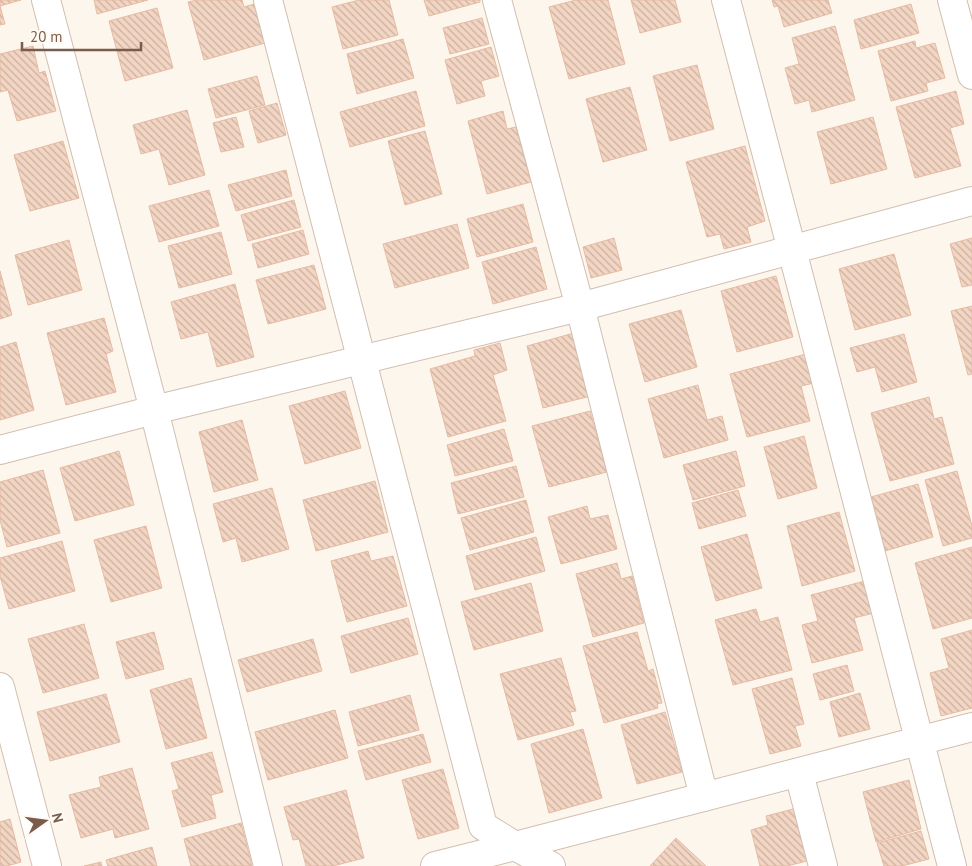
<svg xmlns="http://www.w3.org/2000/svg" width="972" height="866" viewBox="0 0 972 866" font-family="'PT Sans',sans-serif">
	<defs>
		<pattern id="building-back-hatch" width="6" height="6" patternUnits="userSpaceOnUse" patternTransform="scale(1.25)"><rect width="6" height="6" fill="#f3d5c3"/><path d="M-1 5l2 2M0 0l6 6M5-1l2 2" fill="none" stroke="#cab0a1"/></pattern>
	</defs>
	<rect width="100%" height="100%" fill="#fdf6ec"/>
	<g fill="url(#building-back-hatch)" stroke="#e6bba3">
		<path d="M0,0h21l-21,6 5,18 -5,1z"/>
		<path d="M94,0h54l-51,14z"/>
		<path d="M197,0h45l2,7 10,-3 11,39 -61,17 -16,-58z"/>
		<path d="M359,0h30l9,35 -55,14 -11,-42z"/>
		<path d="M424,0h56v2l-51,14z"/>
		<path d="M576,0h32l17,64 -56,15 -20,-72z"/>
		<path d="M631,0h44l6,22 -41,11z"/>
		<path d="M772,0h56l4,13 -48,14 -6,-21 -4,1z"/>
		<path d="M911,4l8,29 -58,16 -7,-29z"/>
		<path d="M157,8l16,60 -48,13 -16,-60z"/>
		<path d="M482,18l7,26 -39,10 -7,-26z"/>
		<path d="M835,26l20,74 -43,12 -3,-12 -14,4 -10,-36 14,-4 -7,-26z"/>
		<path d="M403,39l11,39 -57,16 -10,-40z"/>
		<path d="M915,41l1,7 19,-5 10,35 -19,5 2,8 -37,10 -13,-50z"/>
		<path d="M33,46l6,27 6,-2 11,40 -39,10 -9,-31 -8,2v-38z"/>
		<path d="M491,47l8,29 -18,5 4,15 -28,8 -12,-44z"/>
		<path d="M697,65l17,64 -44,12 -17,-65z"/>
		<path d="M257,76l8,29 -49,13 -8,-29z"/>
		<path d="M630,87l17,63 -44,12 -17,-63z"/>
		<path d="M416,91l9,35 -75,21 -10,-35z"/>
		<path d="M956,91l8,33 -14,4 11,38 -46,12 -19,-71z"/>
		<path d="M277,103l9,32 -28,8 -9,-32z"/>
		<path d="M187,110l18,65 -36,10 -10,-36 -18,5 -8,-29z"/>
		<path d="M503,111l4,18 9,-2 15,55 -44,12 -19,-73z"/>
		<path d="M236,117l8,30 -23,5 -8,-29z"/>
		<path d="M873,117l14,52 -56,15 -14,-52z"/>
		<path d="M425,131l17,63 -37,11 -17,-64z"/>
		<path d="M63,141l16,57 -49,13 -16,-56z"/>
		<path d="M745,146l20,75 -18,6 4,15 -27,7 -4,-15 -13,3 -21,-75z"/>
		<path d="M286,170l6,26 -56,15 -8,-26z"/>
		<path d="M209,190l10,36 -60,16 -10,-36z"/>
		<path d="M294,200l7,27 -53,14 -7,-26z"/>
		<path d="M523,204l10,38 -56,15 -10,-38z"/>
		<path d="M457,224l12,44 -74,20 -12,-44z"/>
		<path d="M303,230l6,24 -51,14 -6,-24z"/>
		<path d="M221,232l11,42 -53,14 -11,-42z"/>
		<path d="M614,238l8,32 -31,8 -8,-31z"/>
		<path d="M972,238v47l-10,2 -12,-43z"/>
		<path d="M69,240l13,50 -54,15 -13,-50z"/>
		<path d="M536,247l11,42 -54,15 -11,-42z"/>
		<path d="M894,254l17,61 -56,15 -16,-61z"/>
		<path d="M314,265l12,44 -58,15 -12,-44z"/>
		<path d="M0,271l12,44 -12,4z"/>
		<path d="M776,276l17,61 -56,15 -16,-61z"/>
		<path d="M235,284l19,73 -37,10 -9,-35 -27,7 -10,-37z"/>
		<path d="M972,306v68l-4,1 -17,-64z"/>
		<path d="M681,310l16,57 -52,15 -16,-58z"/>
		<path d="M104,318l9,33 -7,3 10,38 -50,13 -19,-72z"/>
		<path d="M574,333l17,63 -48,12 -16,-62z"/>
		<path d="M904,334l13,48 -35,10 -7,-25 -18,5 -7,-24z"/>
		<path d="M16,342l18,68 -34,10v-73z"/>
		<path d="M500,343l7,27 -14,5 13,46 -58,16 -18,-68 45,-13 -1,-6z"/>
		<path d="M806,354l8,29 -13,3 9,35 -63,16 -17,-63z"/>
		<path d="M698,385l9,35 15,-4 6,24 -64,18 -16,-59z"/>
		<path d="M345,391l16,57 -56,16 -16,-58z"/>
		<path d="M929,397l5,22 8,-2 12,47 -64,17 -19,-68z"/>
		<path d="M590,411l17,61 -58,15 -17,-61z"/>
		<path d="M242,420l16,60 -44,12 -15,-60z"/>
		<path d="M504,429l9,32 -58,15 -8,-31z"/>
		<path d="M804,436l13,52 -39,11 -14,-52z"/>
		<path d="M119,451l15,54 -59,16 -15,-53z"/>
		<path d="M736,451l9,35 -52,14 -10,-35z"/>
		<path d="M516,466l8,31 -66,17 -7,-31z"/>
		<path d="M43,470l17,63 -53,14 -7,-27v-38z"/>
		<path d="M957,471l15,55v12l-29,8 -18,-66z"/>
		<path d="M375,481l13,51 -72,19 -13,-51z"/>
		<path d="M918,484l15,53 -48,14 -14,-54z"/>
		<path d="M272,488l17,61 -47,13 -6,-24 -13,4 -10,-38z"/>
		<path d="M738,490l8,26 -47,13 -7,-26z"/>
		<path d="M526,500l8,32 -64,18 -9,-32z"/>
		<path d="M587,506l3,13 18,-4 9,34 -56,15 -13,-47z"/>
		<path d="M839,512l16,59 -53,15 -15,-60z"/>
		<path d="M146,526l16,62 -51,14 -17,-62z"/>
		<path d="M747,534l15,54 -46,13 -15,-54z"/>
		<path d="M536,537l9,34 -70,19 -9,-34z"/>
		<path d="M62,541l13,50 -66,18 -9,-33v-18z"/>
		<path d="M972,547v71l-39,11 -18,-66z"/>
		<path d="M368,551l3,10 22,-5 14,50 -60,16 -16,-61z"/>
		<path d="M617,563l4,16 11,-3 12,47 -51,14 -17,-63z"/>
		<path d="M865,581l9,32 -20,5 9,32 -51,13 -10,-38 16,-4 -7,-26z"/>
		<path d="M531,583l12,48 -69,19 -13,-48z"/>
		<path d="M756,609l4,13 18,-5 14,53 -59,15 -18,-65z"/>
		<path d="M408,618l10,36 -67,19 -10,-37z"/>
		<path d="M84,624l15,54 -56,15 -15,-54z"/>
		<path d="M972,630v78l-31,8 -11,-43 19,-5 -8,-29z"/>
		<path d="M154,632l10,37 -38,10 -10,-37z"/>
		<path d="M637,632l11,39 5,-2 9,34 -5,1 1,4 -54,15 -21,-77z"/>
		<path d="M313,639l9,32 -75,21 -9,-32z"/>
		<path d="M561,658l15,53 -6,1 4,13 -56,15 -18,-66z"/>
		<path d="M847,665l7,26 -34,9 -7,-26z"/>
		<path d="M191,678l16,60 -41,11 -16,-59z"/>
		<path d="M792,678l12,46 -9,2 6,20 -31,8 -18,-65z"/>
		<path d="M860,693l10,36 -31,8 -9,-35z"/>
		<path d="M106,694l14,48 -70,19 -13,-49z"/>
		<path d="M410,695l9,35 -61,16 -9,-34z"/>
		<path d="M335,710l13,48 -80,22 -13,-48z"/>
		<path d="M665,712l17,60 -45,12 -16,-59z"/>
		<path d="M583,729l19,69 -53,15 -18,-69z"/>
		<path d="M423,734l8,28 -65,18 -8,-29z"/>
		<path d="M212,752l11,40 -12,3 5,23 -34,9 -10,-36 7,-2 -8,-26z"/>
		<path d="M132,768l17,61 -34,9 -2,-9 -32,9 -12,-43 32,-8 -2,-10z"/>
		<path d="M443,769l16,59 -41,11 -16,-59z"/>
		<path d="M909,780l12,49 -45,13 -13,-50z"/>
		<path d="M346,790l18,68 -31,8h-27l-7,-27 -6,1 -9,-33z"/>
		<path d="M797,808l14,52 -24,6h-27l-9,-36 17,-5 -2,-9z"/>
		<path d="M10,819l11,43 -14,4h-7v-44z"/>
		<path d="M241,823l11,43h-61l-7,-27z"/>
		<path d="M921,831l8,28 -27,7h-18l-7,-23z"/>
		<path d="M676,838l30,28h-56z"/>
		<path d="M152,847l5,19h-49l-2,-6z"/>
		<path d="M101,862l1,4h-18z"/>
	</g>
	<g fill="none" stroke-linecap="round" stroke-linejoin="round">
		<defs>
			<g id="minor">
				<path d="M46,0l108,410 114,456"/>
				<path d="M268,0l215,826 32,20 36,20"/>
				<path d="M497,0l83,307 124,490"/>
				<path d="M726,0l66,250 160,616"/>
				<path d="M952,0l20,75"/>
				<path d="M0,450l154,-40 426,-103 392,-106"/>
				<path d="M0,687l47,179"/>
				<path d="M799,773l24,93"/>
				<path d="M435,866l80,-20 457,-119"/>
			</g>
		</defs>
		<use href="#minor" stroke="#d1beb0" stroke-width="30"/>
		<use href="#minor" stroke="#fff" stroke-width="28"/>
	</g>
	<g transform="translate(45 821) rotate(76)" stroke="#fffaf3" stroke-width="4" paint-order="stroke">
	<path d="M0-4L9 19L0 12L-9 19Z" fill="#7a5c4d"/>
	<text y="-8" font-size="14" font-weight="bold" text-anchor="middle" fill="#7a5c4d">N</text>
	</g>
	<path d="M22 42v8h119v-8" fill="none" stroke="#7a5c4d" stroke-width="2.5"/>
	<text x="30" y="42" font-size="15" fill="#7a5c4d" stroke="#fffaf3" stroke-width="4" paint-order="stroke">20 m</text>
</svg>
